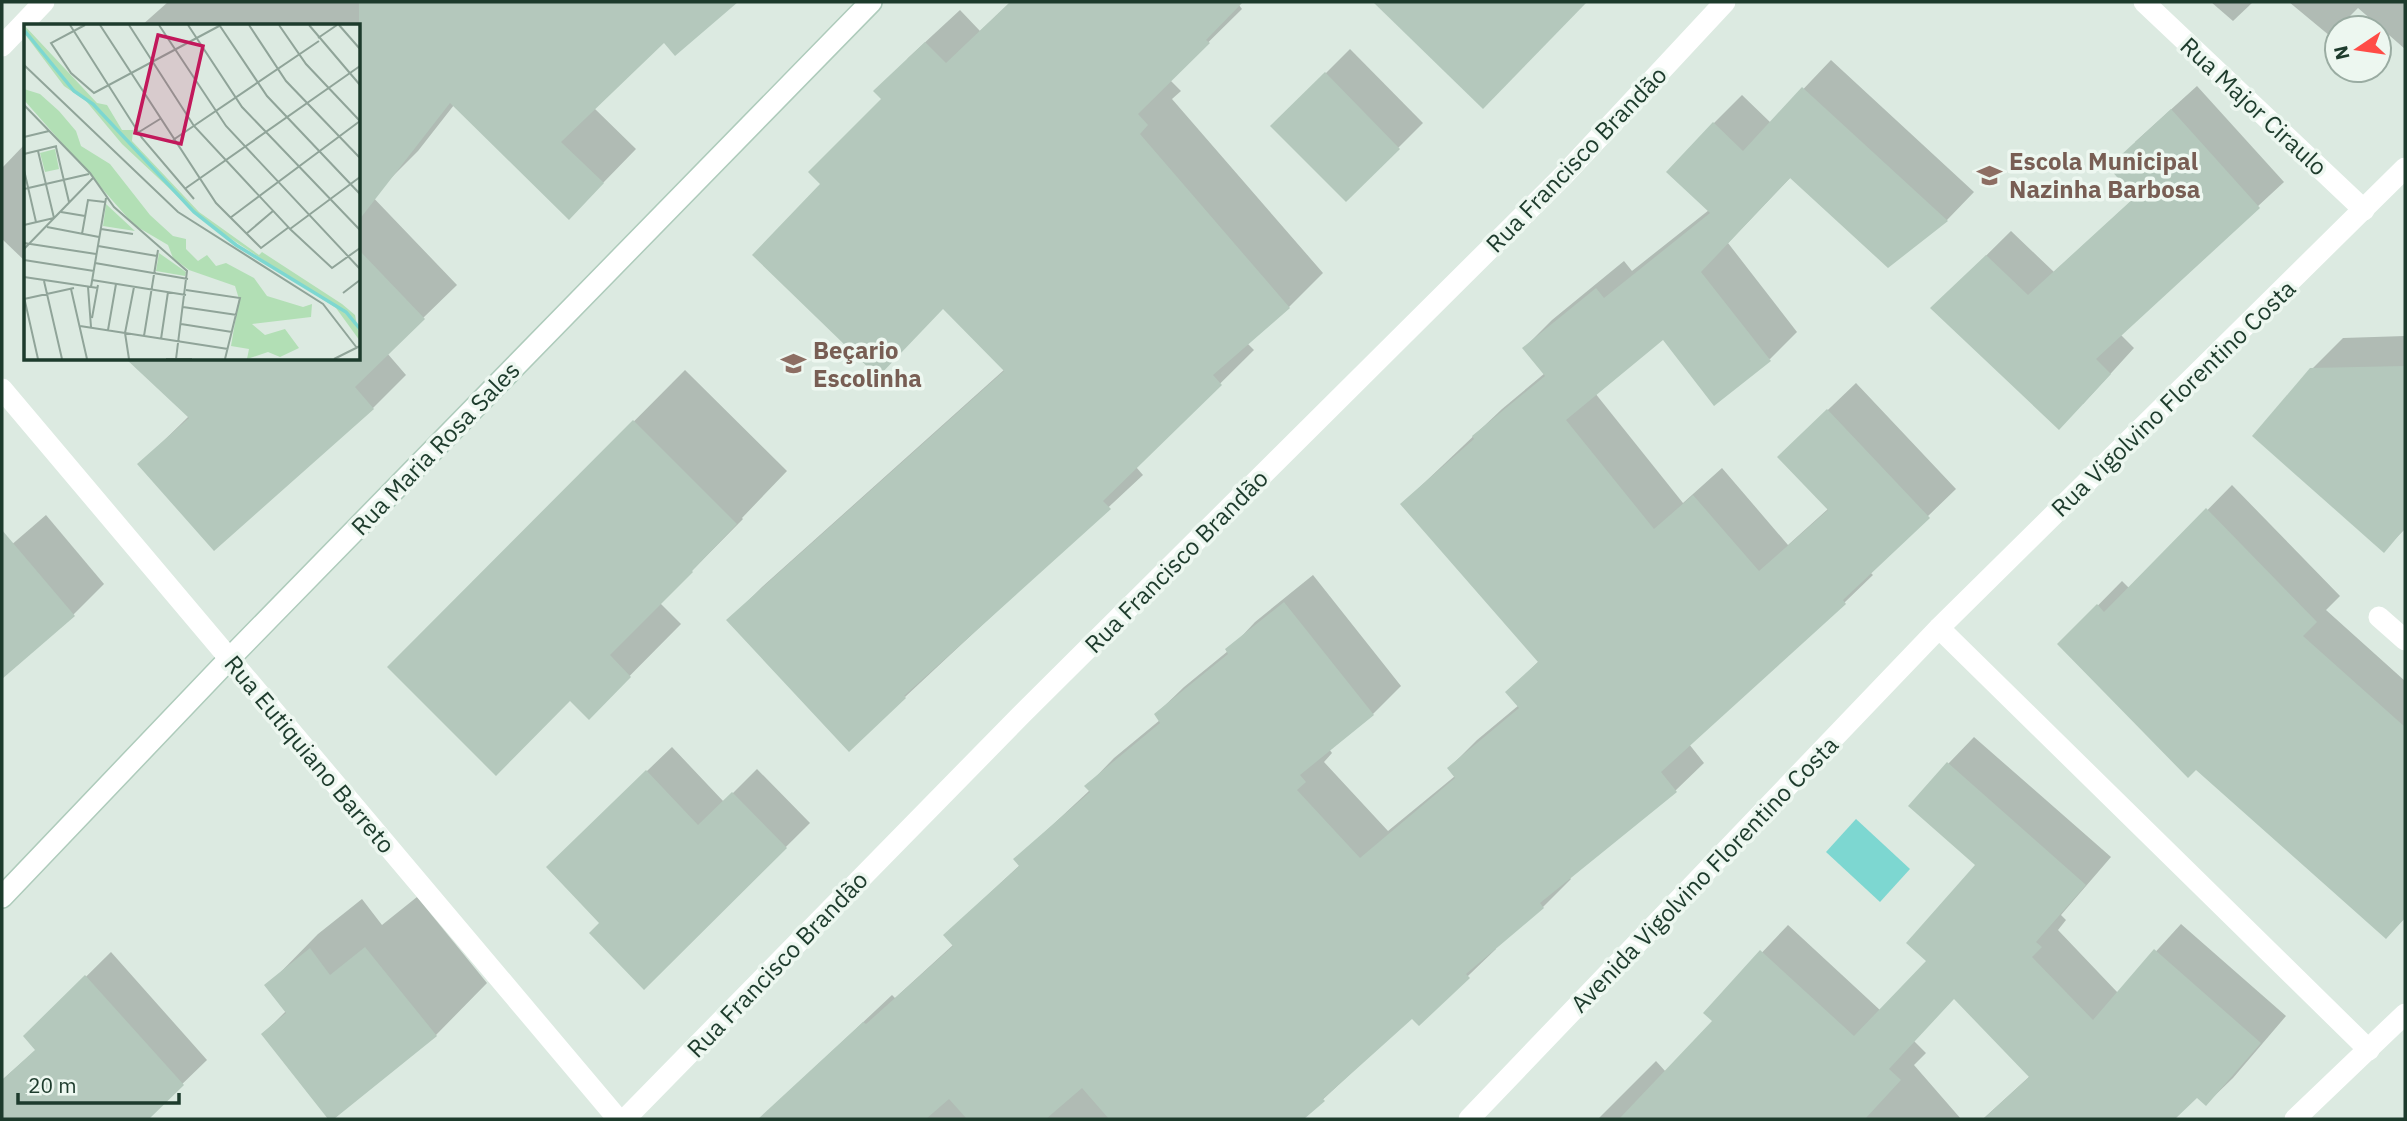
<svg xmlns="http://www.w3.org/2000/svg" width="2407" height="1121" viewBox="0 0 2407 1121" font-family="'IBM Plex Sans',sans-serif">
	<rect width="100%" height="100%" fill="#dceae1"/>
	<path fill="#7dd7d1" d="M1856,819l54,50 -30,33 -54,-50z"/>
	<g fill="#0003">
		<path d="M168,2h226l-35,31v-7h-218z"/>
		<path d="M460,2h273l-16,16 -53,22 -70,68 42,41 -34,35 -148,-79 -36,46 -33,33 -26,-21v-31z"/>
		<path d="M1011,2h231l-3,3 3,4 -72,71 11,11 -9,8 151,174 -34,34 -42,36 7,7 -118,117 7,8 -238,222 -176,-77 33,-33 243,-218 -183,-185 61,-84 25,-42 52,-48 20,21z"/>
		<path d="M1375,2h211l-103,105z"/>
		<path d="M2211,2h42l-20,19z"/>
		<path d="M2289,2h116v47l-47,-41 -28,28z"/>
		<path d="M1350,49l73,74 -77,77 -73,-74z"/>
		<path d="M1831,60l143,132 -27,28 -59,46 -97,-89 -63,66 69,89 -27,27 -107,-21 -68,55 88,110 39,-35 66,77 41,-37 -21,-79 48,-46 100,106 -86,83 3,3 -28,27 -156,142 15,19 -28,27 -107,87 2,2 -28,28 -48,40 1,2 -77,74 -7,-7 -110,103h-542l132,-124 3,3 59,-54 -9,-9 75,-70 -4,-6 74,-69 -3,-4 27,-28 46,-38 -4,-6 28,-27 44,-36 27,-29 58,-47 88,111 -28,28 -44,35 3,4 -8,9 64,69 67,-55 -6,-8 28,-28 42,-35 -11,-13 31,-31 -137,-157 100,-95 43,-36 -21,-25 28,-28 72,-59 8,10 77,-61 5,-87 28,-28 29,28z"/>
		<path d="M2197,86l87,96 -164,152 14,14 -51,56 -150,-96 78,-77 43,41 83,-76 -2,-54z"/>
		<path d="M26,143v119l-24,-23v-71z"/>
		<path d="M366,190l91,95 -70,68 19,22 -33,33 -159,141 -74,-85 49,-48 -60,-57h230v-162z"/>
		<path d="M2405,336v193l-21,21 -72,-181 31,-31z"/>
		<path d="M685,370l102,101 -45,47 1,1 -83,84 21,21 -92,93 -19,-18 -180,-32z"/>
		<path d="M2232,485l108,111 -14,14 79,71v237l-19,19 -326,-293 62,-63 8,8z"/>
		<path d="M46,515l58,69 -31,31 -71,62v-124z"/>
		<path d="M1974,737l137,120 -50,58 5,5 -8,10 60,63 63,-69 105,92 -53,62 -27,26 -9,-9 -25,24h-189l47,-43 -75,-79 -41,44 12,12 -12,12 47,54h-363l58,-58 10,11 48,-51 -9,-8 83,-88 93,86 48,-50 48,-96 -29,-101z"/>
		<path d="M672,747l52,55 33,-33 53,54 -166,165 -71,-146z"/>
		<path d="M417,897l70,86 -51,52 -105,84 -68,-85 23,-23 -19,-25 51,-52 44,-35 20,26z"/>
		<path d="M111,952l96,108 -61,59h-144v-39l35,-31 -11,-13z"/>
	</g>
	<g fill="#b4c8bc">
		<path d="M359,2h379l-63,54 -11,-13 -103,99 43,41 -35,37 -119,-117 -91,117z"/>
		<path d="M1010,2h233l-37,38 4,3 -72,71 10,11 -8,9 150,174 -77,67 9,10 -119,116 8,8 -207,187 2,2 -57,54 -123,-132 278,-249 -61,-62 -65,68 -126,-122 68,-71 -12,-12 73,-73 -8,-8 52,-49 21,21z"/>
		<path d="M1373,2h214l-104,107z"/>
		<path d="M1325,72l75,77 -54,53 -76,-76z"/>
		<path d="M1802,87l146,134 -60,47 -98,-90 -89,94 70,89 -57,45 -51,-66 -97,80 88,109 39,-34 66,76 69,-61 -51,-53 50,-48 103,109 -87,82 3,4 -185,168 16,20 -137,111 4,5 -78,66 4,4 -51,48 -7,-7 -89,80 2,2 -21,18h-195l-27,-31 -36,31h-79l-18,-20 -23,20h-168l105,-97 3,2 87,-78 -10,-11 76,-69 -6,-7 77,-67 -6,-6 76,-63 -6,-9 74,-60 -3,-5 59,-47 90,113 -74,60 6,7 -9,8 63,68 95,-80 -8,-10 72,-60 -14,-16 33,-30 -138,-158 74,-65 -2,-3 73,-60 -23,-28 74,-60 8,10 106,-85 -44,-41 47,-50 30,29z"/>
		<path d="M2171,109l89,99 -164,151 15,15 -52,56 -129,-122 56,-53 42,40 107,-98 -27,-30z"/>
		<path d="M359,250l66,69 -70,68 19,22 -160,142 -77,-87 52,-46 -63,-59h233z"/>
		<path d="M2405,366v162l-21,25 -132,-117 58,-68z"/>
		<path d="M633,420l104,104 -45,47 1,1 -83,83 21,22 -42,43 -19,-19 -74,75 -109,-109z"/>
		<path d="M2206,508l111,114 -14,14 102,91v191l-19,21 -190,-169 -8,8 -131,-134 40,-40 7,8z"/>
		<path d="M2,530l73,86 -73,63z"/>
		<path d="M1947,762l139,123 -50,57 6,5 -10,10 61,63 61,-71 107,94 -55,63 -9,-8 -22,21h-192l46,-42 -75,-78 -65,70 12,11 -36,39h-246l93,-98 -9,-8 57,-63 94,86 72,-75 -20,-18 69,-78 -67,-59z"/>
		<path d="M646,770l52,55 34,-33 55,56 -143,142 -55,-57 10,-10 -53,-56z"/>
		<path d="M365,947l72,89 -103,83h-6l-67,-85 25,-21 -22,-28 46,-37 20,27z"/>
		<path d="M85,975l99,110 -35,34h-147v-39l33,-30 -12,-14z"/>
	</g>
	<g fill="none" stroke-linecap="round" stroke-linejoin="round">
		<defs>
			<path id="secondary" d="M2,897l228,-239 641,-656"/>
		</defs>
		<use href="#secondary" stroke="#aecbbb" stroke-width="24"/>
		<g stroke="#fff" stroke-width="21">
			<path d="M2144,2l220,208"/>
			<path d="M2,46l42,-44"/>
			<path d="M2,389l616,730"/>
			<path d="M2379,617l26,23"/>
			<path d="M1939,628l430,422"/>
			<path d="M625,1119l396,-404 542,-539 162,-174"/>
			<path d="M1469,1119l470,-491 466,-460"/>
			<path d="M2295,1119l110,-105"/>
		</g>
		<use href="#secondary" stroke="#fff" stroke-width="21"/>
	</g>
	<defs>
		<symbol id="school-bare" viewBox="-9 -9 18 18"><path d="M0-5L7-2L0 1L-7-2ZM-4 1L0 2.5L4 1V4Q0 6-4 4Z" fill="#8d6e63" stroke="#edf7f0" stroke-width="2.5" paint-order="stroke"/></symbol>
	</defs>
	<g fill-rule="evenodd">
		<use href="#school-bare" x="1972" y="158" width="35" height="35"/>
		<use href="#school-bare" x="776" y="346" width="35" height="35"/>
	</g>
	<g text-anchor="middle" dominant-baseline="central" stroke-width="7" stroke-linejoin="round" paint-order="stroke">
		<g font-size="24" fill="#1d3b2c" stroke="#edf7f0">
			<text transform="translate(2254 106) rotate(43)">Rua Major Ciraulo</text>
			<text transform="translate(1576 159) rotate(-46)">Rua Francisco Brandão</text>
			<text transform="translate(2173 398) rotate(-44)">Rua Vigolvino Florentino Costa</text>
			<text transform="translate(435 448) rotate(-46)">Rua Maria Rosa Sales</text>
			<text transform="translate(1176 561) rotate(-45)">Rua Francisco Brandão</text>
			<text transform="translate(310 754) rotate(50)">Rua Eutiquiano Barreto</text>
			<text transform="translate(1704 874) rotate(-46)">Avenida Vigolvino Florentino Costa</text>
			<text transform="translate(777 964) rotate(-46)">Rua Francisco Brandão</text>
		</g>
		<g font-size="24" font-weight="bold" fill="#785e54" stroke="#edf7f0" text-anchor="start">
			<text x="2009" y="161">Escola Municipal<tspan x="2009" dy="28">Nazinha Barbosa</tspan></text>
			<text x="813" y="350">Beçario<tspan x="813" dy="28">Escolinha</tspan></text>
		</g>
	</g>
	<g transform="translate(24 24)">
		<rect width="336" height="336" fill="#dceae1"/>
		<path d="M0,1l73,78 10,2 15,25h11l-1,11 67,71 60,43 3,-3 80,52 13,11 5,26 -24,-33 -132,-87 -82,-77 -36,-43 -22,-15 -40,-53zM0,65l16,5 19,17 17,20 5,15 29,18 40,51 23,21 13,3v10l12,12 9,-6 9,11 10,-3 28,15 13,18 36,11 9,-3 -1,13 -59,7 13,11 20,-6 14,19 -19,9 -12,-5 -21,7 2,-10 -18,-3 8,-47 -4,-13 -46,-16 -16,-12 -5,-13 -34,-20 -110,-125zM31,125l4,20 -14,3 -5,-19zM82,180l29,27 -32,-5zM135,229l27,19 -1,4 -29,-5z" fill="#b2dfb5"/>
		<path fill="none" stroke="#7dd7d1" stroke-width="3.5" d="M0,6l50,61 19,13 101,108 42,33 110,67 14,17"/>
		<path fill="none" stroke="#90a499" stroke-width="2" d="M46,1l72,113 52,61M61,1l-34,18 20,30 23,20 127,-68M76,1l116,178 45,45 28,-21M105,1l65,101 96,103 70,-52M135,1l67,101 134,143M164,1l54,82 118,123M225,1l37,56 74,77M255,1l27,39 54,57M285,1l51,60M315,1l21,24M196,2l47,70 93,98M294,14l19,-13M0,41l154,147 145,92 34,44M0,81l66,68 24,34 73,64 -11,88M115,108l21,-13M0,113l25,-6M149,116l146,-99M32,123l13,55M14,127l16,67M0,130l33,-8M0,146l12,52M162,164l174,-122M0,165l65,-15M37,188l24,4M206,194l130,-97M0,201l30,-7M23,203l52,10M77,205l32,5M266,205l42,39 28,-20M58,210l6,-34 17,2M222,210l27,-23M0,219l72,11M74,222l59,10M0,225l69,-71M0,236l70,11M71,239l93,16M0,253l74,11M68,256l94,15M20,257l18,78M64,263l3,40M67,263l15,-89M47,265l16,70M162,266l54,8 -15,61M319,269l17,-13M0,273l14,62M0,275l50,-11M159,283l54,8M68,294l6,-33M157,300l51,8M56,302l148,23M84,306l8,-46M120,312l14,-86M137,315l7,-47M105,335l-4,-26 9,-46M142,335h26M310,335l26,-13"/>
		<path fill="#c2185b" fill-opacity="0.15" stroke="#c2185b" stroke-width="3.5" d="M134,11l45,11 -22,98 -46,-11z"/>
		<rect width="336" height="336" fill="none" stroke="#1d3b2c" stroke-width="3.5"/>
	</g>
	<rect width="2407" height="1121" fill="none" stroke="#1d3b2c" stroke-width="7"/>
	<g transform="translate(2358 49) rotate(257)"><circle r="33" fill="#edf7f0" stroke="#9aaca2" stroke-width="2"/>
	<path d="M0-5L12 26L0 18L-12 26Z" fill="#ff4c46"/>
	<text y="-10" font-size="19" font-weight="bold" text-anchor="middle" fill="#1d3b2c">N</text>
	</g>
	<path d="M18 1093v10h161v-10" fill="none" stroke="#1d3b2c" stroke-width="3.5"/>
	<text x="28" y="1093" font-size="21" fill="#1d3b2c" stroke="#edf7f0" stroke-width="5" paint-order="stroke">20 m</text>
</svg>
